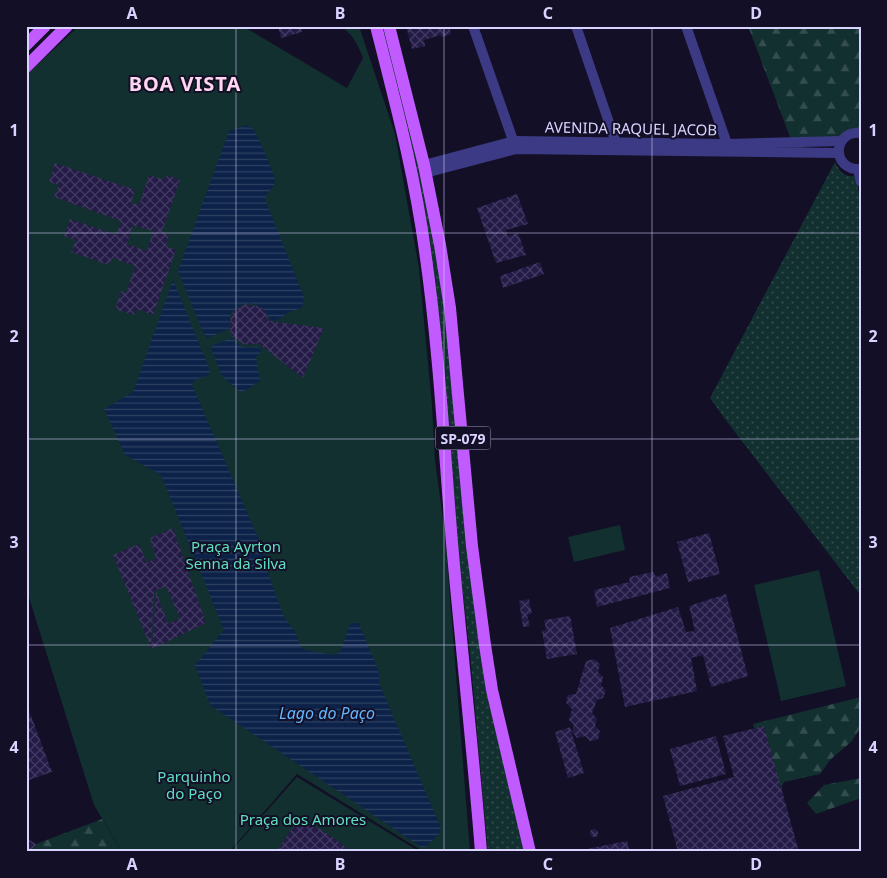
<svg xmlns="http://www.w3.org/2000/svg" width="887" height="878" viewBox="0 0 887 878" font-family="'Noto Sans',sans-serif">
	<defs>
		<pattern id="grass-dots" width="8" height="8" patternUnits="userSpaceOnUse" patternTransform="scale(1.25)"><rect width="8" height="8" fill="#12302f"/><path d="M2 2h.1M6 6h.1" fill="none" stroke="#344d4e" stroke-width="1.8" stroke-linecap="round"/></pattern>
		<pattern id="forest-firs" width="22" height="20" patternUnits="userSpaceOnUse" patternTransform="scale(1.25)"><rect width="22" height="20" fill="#12302f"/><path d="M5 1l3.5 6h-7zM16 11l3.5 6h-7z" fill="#344d4e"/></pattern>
		<pattern id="water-rules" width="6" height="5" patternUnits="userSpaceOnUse" patternTransform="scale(1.25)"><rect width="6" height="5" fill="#0c2248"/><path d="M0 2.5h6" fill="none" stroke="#2f4163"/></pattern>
		<pattern id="building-cross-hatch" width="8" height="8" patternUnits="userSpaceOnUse" patternTransform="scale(1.25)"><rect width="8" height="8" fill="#241b47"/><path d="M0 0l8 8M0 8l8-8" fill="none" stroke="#433b63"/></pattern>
	</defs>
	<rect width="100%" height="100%" fill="#130f26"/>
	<g fill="url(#grass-dots)">
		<path d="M380,26h5l36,146 23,127 25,266 55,287h-36l-18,-199 -12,-102 -11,-145z"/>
		<path d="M835,162c4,9 10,16 20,14l6,26v394l-136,-177 -15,-21z"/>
	</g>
	<g fill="url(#forest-firs)">
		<path d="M748,26h113v106l-66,18z"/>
		<path d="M861,697v30l-10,15 -21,18 -10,14 -36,8 -5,10 -7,-1 -19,-67z"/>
		<path d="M861,778v20l-45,16 -9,-11 17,-18z"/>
		<path d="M102,819l20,33h-91l5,-8z"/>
	</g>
	<g fill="#12302f">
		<path d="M79,26h159l8,2 101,60 16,-30c-5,-13 -11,-26 -24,-32h20l36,108 24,134 13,137 3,55 10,74 25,318h-46l-127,-78 -68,78h-107l-28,-47 -68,-217v-513z"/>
		<path d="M620,525l5,25 -51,12 -6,-25z"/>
		<path d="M819,570l27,116 -65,15 -27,-116z"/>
		<path d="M297,777l123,75h-190z"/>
	</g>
	<g fill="url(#water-rules)">
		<path d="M246,125l8,4c4,9 22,46 21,53 -2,7 -8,11 -10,17l39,98 -2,11 -13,4 -13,9 -6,-1c-9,-19 -26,-23 -40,-5l-1,14 -22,9 -4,-6 -25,-61 51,-140z"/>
		<path d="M173,280l37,90v4l-16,7 -2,4 74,171 2,17 16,44 12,16 4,13 5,4 30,5 6,-5 9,-26 4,-2 5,2 20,48v11l62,145 -2,6 -14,13h-4l-211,-142 -15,-40 29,-35 -63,-155 -36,-20 -21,-46 29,-17z"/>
		<path d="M232,338c7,8 14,12 25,8l5,5 -6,6 4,24 -14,9 -6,2 -18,-16 -11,-27 2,-4z"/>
	</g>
	<g fill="url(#building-cross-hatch)" fill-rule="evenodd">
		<path d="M278,26h23l1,6 -21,6z"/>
		<path d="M406,26h43l2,8 -9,3 -2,-2 -16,5 1,6 -13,3z"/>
		<path d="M55,163l80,27 -4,13 8,2 10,-30 16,5 2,-5 13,5 -18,52 7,3 -3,11 10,4 -23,65 -16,-6 -3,6 -19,-6 6,-18 5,2 9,-27 -23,-8 -3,7 -38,-13 5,-12 -12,-4 6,-17 46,16 5,-14 -67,-24 5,-12 -10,-3zM133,225l20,6 -6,20 -20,-7z"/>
		<path d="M517,194l11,30 -22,6 2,6 10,-3 8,22 -30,8 -19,-55z"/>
		<path d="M540,262l4,12 -41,14 -3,-12z"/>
		<path d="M246,304l14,3 5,4 4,10 55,7 -21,50 -45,-35 -9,2 -6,-1 -11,-8 -2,-7 1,-13 4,-6z"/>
		<path d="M173,528l33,95 -54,26 4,-58 12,33 12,-6 -14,-31 -10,3 -2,3 -3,55 -38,-93 26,-11 8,19 9,-5 -6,-20z"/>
		<path d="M709,533l11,41 -32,8 -11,-40z"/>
		<path d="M653,572l3,5 11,-4 3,15 -73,19 -3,-17 36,-8 -1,-5z"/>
		<path d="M726,594l22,82 -37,11 -8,-32 -12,3 6,33 -72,16 -15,-79 68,-21 8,25 9,-1 -6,-25z"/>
		<path d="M529,599l3,15 -5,1 3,11 -7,1 -4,-26z"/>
		<path d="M570,616l7,38 -30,5 -5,-28 4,-1 -2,-10z"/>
		<path d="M594,659l6,5 -2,8 5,5 -2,8 5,6 -3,7 -6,2 -5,13 5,6 -2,7 5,5 -2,9 -8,1 -5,-5 -8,2 -5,-7 2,-6 -5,-5 3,-11 -6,-6 2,-8 8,-1 10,-33z"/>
		<path d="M26,702l26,70 -26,9z"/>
		<path d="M764,726l35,126h-121l-15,-56 71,-19 -11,-41z"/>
		<path d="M570,727l14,46 -16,5 -13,-46z"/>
		<path d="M716,736l10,38 -46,12 -10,-37z"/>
		<path d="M300,817l31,19 21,16h-76z"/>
		<circle cx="594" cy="833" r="4"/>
		<path d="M26,838l10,6 -5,8h-5z"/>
		<path d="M627,841l3,11h-42l-1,-3z"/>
	</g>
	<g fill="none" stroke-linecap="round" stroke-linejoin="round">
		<g stroke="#3d3a85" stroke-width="10">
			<path d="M473,26l42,120"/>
			<path d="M576,26l40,117"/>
			<path d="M686,26l41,118"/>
			<path d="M861,133c-29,-3 -30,38 0,36"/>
			<path d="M424,165l90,-24 213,3 114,-3"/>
			<path d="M858,170l3,12"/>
			<path d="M425,173l91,-24 322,4"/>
		</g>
		<g stroke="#c25bff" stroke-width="12">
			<path d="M376,26c19,75 39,149 49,225 14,97 19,195 27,292 9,103 21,206 29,309"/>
			<path d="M389,26l35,139 16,80 10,63 22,238 13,99 7,45 38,162"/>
			<path d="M26,45l19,-19"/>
			<path d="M26,67l41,-41"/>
		</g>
	</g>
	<path fill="none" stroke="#d9d4ff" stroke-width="1" stroke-opacity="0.55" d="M236,26v826M444,26v826M652,26v826M26,233h835M26,439h835M26,645h835"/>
	<g text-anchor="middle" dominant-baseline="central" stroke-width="4" stroke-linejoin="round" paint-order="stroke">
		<rect fill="#130f26" stroke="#9e99be" stroke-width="1" x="435.5" y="426.5" width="55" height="23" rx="4"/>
		<g font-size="14" font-weight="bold" fill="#d9d4ff">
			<text x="463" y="438">SP-079</text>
		</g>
		<g font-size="15" fill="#d9d4ff" stroke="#130f26">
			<text transform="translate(631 128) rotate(1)">AVENIDA RAQUEL JACOB</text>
		</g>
		<g font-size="15" fill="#5fe0c0" stroke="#130f26">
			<text x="236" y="546">Praça Ayrton<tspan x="236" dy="17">Senna da Silva</tspan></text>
			<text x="194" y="776">Parquinho<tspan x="194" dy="17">do Paço</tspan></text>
			<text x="303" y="819">Praça dos Amores</text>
		</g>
		<g font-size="16" font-style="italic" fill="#62b6ff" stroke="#130f26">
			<text x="327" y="713">Lago do Paço</text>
		</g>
		<g font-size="20" font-weight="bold" letter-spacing="1" fill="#ffd6f0" stroke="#130f26">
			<text x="185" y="83">BOA VISTA</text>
		</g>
	</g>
	<rect width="887" height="878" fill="none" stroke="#130f26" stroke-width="55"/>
	<rect x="28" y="28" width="832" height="822" fill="none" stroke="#d9d4ff" stroke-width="2"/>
	<g font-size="16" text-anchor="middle" font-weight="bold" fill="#d9d4ff">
		<text x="132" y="19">A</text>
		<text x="340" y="19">B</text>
		<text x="548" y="19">C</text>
		<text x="756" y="19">D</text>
		<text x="14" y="136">1</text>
		<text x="873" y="136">1</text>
		<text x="14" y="342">2</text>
		<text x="873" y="342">2</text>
		<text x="14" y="548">3</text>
		<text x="873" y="548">3</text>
		<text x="14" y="753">4</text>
		<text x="873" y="753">4</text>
		<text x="132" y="870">A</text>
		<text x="340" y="870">B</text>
		<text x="548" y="870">C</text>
		<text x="756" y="870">D</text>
	</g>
</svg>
